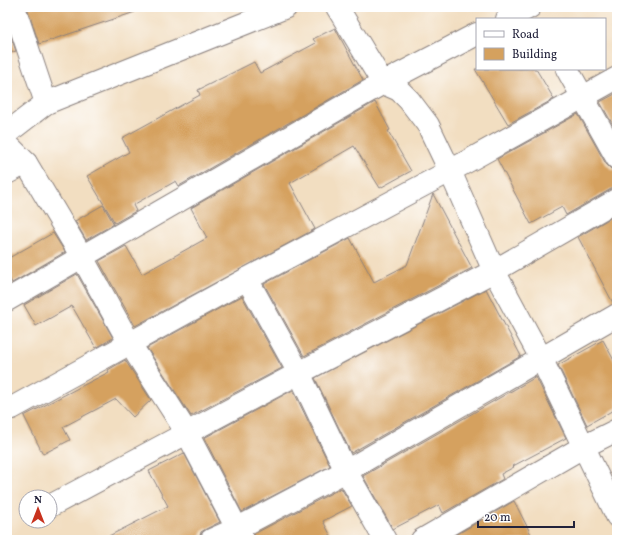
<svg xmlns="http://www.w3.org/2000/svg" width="624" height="547" viewBox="0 0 624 547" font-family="Vollkorn,serif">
	<rect width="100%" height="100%" fill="#fff"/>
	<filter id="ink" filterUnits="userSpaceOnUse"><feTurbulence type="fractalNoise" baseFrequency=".025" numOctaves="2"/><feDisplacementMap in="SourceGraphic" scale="8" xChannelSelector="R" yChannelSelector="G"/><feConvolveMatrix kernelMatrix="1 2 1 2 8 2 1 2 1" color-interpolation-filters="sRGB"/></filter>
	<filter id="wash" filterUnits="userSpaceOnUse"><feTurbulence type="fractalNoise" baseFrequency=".012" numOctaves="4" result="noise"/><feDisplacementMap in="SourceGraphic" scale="16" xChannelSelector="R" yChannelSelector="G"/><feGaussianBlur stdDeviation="0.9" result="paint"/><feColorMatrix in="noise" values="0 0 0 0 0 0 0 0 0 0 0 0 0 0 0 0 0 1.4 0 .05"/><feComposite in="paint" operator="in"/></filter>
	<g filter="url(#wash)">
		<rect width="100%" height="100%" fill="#f2dec1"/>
		<g id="blocks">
			<g fill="#d5a15e">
				<path d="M27,7h107l1,5 -96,32z"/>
				<path d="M7,26l9,25 -9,3z"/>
				<path d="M335,28l28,52 -184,106 -3,-5 -43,24 3,6 -21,12 -28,-47 42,-24 -7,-14 78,-43 -2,-5 56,-28 6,11 56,-30 -3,-4z"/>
				<path d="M475,69h61l18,30 -46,25z"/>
				<path d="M617,93v39l-17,-30z"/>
				<path d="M375,102l15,28 -2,1 23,40 -31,17 -26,-42 -64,37 25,46 -180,97 -36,-65 27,-15 16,28 65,-36 -16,-30z"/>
				<path d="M578,114l28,50 5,5 6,1v18l-6,1 -45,26 -4,-8 -31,17 -34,-65z"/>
				<path d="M433,194l39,74 -168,88 -40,-72 86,-46 24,44 33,-17z"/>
				<path d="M103,205l11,19 -28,16 -11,-19z"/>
				<path d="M617,214v89h-4l-35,-66z"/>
				<path d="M53,233l12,19 -53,31 -5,-9v-15z"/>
				<path d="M77,274l36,64 -17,10 -24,-42 -36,20 -12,-21z"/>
				<path d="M486,289l35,67 -170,97 -36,-75z"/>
				<path d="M242,296l40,72 -91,48 -44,-68z"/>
				<path d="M603,340l14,26v42l-30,17 -29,-60z"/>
				<path d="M125,360l26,40 -18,17 -17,-18 -53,28 7,13 -27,14 -19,-38 85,-44 -1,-2z"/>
				<path d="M536,377l30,61 -53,28 1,1 -13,7 2,5 -60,34 -4,-8 -46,24 -30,-53z"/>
				<path d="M293,390l37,76 -88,46 -38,-74z"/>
				<path d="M184,453l36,69 -14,7 -5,3 -2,8h-98l67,-34 -19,-35z"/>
				<path d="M341,488l11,18 -29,15 10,19h-78l-1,-6z"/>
				<path d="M514,501l20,39h-78l-2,-4z"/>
			</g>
		</g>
	</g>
	<g filter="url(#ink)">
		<use href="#blocks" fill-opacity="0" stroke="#8a807e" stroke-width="1"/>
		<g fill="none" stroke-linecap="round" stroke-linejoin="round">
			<defs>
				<g id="minor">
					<path d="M14,7l32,96"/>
					<path d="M337,7l46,76 16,7 10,10 19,25 22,46 44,100 47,87 76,158"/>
					<path d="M507,19l23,-12"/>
					<path d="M567,69l50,89"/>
					<path d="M7,133l39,-30 240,-96"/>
					<path d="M7,144l19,19 56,94 48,87 57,89 56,107"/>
					<path d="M7,173l19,-10"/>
					<path d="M247,279l52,94 47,98 39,69"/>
					<path d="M7,300l376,-217 94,-49"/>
					<path d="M12,408l235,-129 203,-108 167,-93"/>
					<path d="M50,506l249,-133 195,-102 123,-71"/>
					<path d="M211,540l27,-12 108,-57 271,-156"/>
					<path d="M422,540l161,-93 34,-17"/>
				</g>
			</defs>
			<use href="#minor" stroke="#8a807e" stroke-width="24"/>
			<use href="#minor" stroke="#fff" stroke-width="22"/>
		</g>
	</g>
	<rect width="624" height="547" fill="none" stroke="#fff" stroke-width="24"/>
	<rect x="476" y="18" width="130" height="52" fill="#ffffff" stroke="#a7a7b1"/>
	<rect x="484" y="31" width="20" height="6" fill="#ffffff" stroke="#a7a7b1"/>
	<text x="512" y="38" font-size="12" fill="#22223b">Road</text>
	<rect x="484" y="48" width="20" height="12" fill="#d5a15e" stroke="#a7a7b1"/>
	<text x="512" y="58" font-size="12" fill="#22223b">Building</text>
	<g transform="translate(38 509)"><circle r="19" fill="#ffffff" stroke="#a7a7b1"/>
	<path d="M0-3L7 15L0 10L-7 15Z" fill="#c8321e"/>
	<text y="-6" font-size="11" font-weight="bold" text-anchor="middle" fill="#22223b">N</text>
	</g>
	<path d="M478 521v6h96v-6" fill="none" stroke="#22223b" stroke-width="2"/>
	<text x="484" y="521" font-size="12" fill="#22223b" stroke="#ffffff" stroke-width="3" paint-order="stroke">20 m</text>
</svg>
